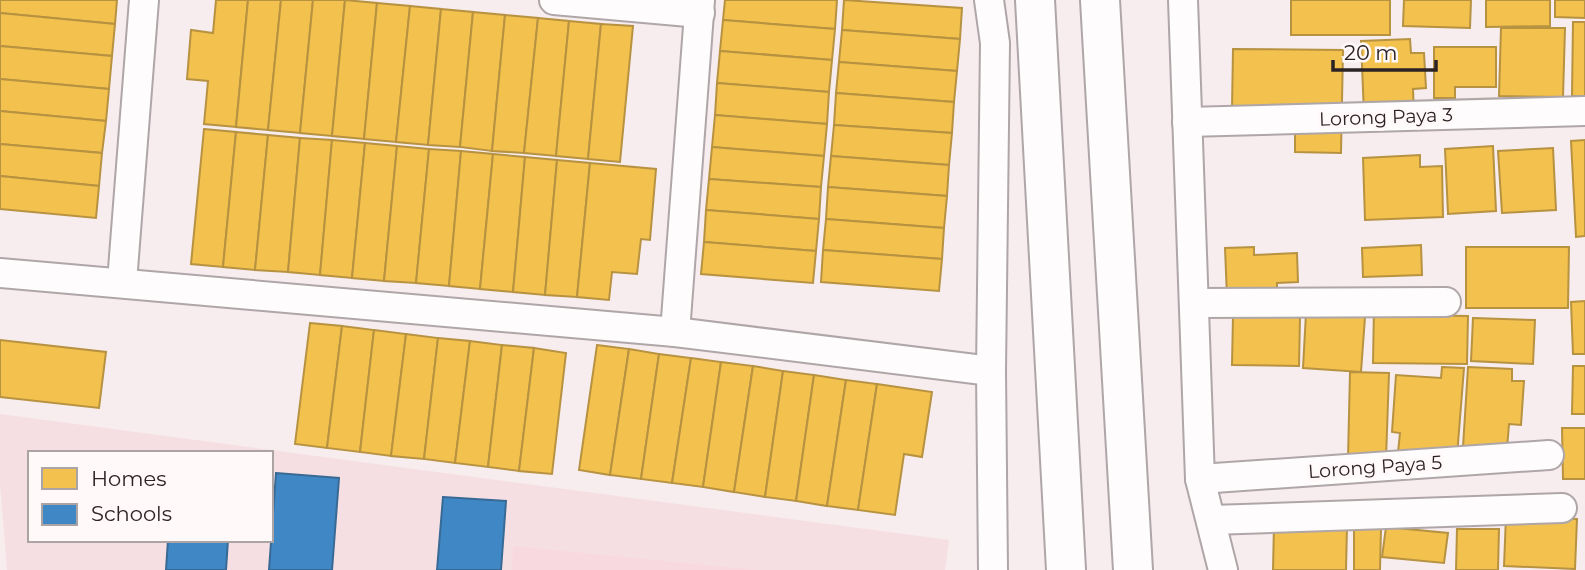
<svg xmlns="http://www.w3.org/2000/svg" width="1585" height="570" viewBox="0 0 1585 570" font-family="Montserrat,sans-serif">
	<rect width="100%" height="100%" fill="#f7ecee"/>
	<path fill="#f6dfe3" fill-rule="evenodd" d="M0,414l949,126 -4,30h-938l-7,-87zM30,453h241v87h-241z"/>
	<path fill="#f8d9df" d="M513,546l243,24h-244z"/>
	<g fill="#f2c14e" stroke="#b79241" stroke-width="2">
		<path d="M0,0h117l-2,24 -115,-11z"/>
		<path d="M216,0h32l-12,127 -32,-3 4,-43 -21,-2 4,-49 22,3z"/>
		<path d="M248,0h33l-13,130 -32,-3z"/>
		<path d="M281,0h32l-13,133 -32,-3z"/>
		<path d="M313,0h32l-13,136 -32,-3z"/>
		<path d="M345,0l32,3 -13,136 -32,-3z"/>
		<path d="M725,0h112l-2,29 -112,-9z"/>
		<path d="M844,0l118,8 -2,31 -118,-9z"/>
		<rect x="1291" y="0" width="99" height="35"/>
		<path d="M1404,0h67l-1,28 -67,-2z"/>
		<path d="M1486,0h64v26l-64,1z"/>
		<path d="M1555,0h30v18l-30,-1z"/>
		<path d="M377,3l33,3 -14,136 -32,-3z"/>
		<path d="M410,6l31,3 -13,136 -32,-3z"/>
		<path d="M441,9l32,3 -13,135 -32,-2z"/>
		<path d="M473,12l32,3 -13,136 -32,-4z"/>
		<path d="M0,13l115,11 -3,32 -112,-10z"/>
		<path d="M505,15l33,3 -14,135 -32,-2z"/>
		<path d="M538,18l31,3 -13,135 -32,-3z"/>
		<path d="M723,20l112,9 -3,31 -112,-9z"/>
		<path d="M569,21l32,3 -13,135 -32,-3z"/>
		<path d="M1573,22h12v74h-13z"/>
		<path d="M601,24l32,2 -13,136 -32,-3z"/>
		<path d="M1501,28h64l-2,69 -64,-1z"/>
		<path d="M842,30l118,9 -3,32 -118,-9z"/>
		<path d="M1410,39l1,14h13l2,35 -13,1 1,23 -50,2 -3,-73z"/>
		<path d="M0,46l112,10 -3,33 -109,-10z"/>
		<path d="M1434,47h62v40h-41v11h-21z"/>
		<path d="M1233,49l110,1 -2,103 -46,-1v-27l-63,-16z"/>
		<path d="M720,51l112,9 -3,32 -112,-9z"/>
		<path d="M839,62l118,9 -3,31 -118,-9z"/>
		<path d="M0,79l109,10 -3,32 -106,-10z"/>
		<path d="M717,83l112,9 -2,32 -112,-9z"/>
		<path d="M836,93l118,9 -2,31 -118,-8z"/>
		<path d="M0,111l106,10 -4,32 -102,-9z"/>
		<path d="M715,115l112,9 -3,32 -112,-9z"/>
		<path d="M834,125l118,8 -3,32 -118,-9z"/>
		<path d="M204,129l32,3 -13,135 -32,-3z"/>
		<path d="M236,132l32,3 -13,135 -32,-3z"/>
		<path d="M268,135l32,3 -12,134 -33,-2z"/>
		<path d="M300,138l32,2 -12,135 -32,-3z"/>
		<path d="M332,140l33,3 -13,135 -32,-3z"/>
		<path d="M1585,140v96l-9,1 -5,-96z"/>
		<path d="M365,143l32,3 -13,135 -32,-3z"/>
		<path d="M0,144l102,9 -3,33 -99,-10z"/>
		<path d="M397,146l32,3 -13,134 -32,-2z"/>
		<path d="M1493,146l3,65 -48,3 -3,-65z"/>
		<path d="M712,147l112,9 -3,31 -112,-8z"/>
		<path d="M1553,148l3,62 -54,3 -4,-62z"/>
		<path d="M429,149l32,2 -12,135 -33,-3z"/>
		<path d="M461,151l32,3 -13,135 -31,-3z"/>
		<path d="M493,154l32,3 -12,135 -33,-3z"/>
		<path d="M1420,155v12l22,-1 1,51 -78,3 -2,-62z"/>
		<path d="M831,156l118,9 -2,31 -119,-9z"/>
		<path d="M525,157l32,3 -12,135 -32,-3z"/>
		<path d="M557,160l33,3 -13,134 -32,-2z"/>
		<path d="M590,163l66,6 -6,71 -9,-1 -4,35 -25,-2 -3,28 -32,-3z"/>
		<path d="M0,176l99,10 -3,32 -96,-9z"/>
		<path d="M709,179l112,8 -2,32 -113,-9z"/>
		<path d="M828,187l119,9 -3,32 -118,-9z"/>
		<path d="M706,210l113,9 -3,32 -112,-9z"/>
		<path d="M826,219l118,9 -2,31 -119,-9z"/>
		<path d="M704,242l112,9 -3,32 -112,-9z"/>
		<path d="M1421,245l1,30 -59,2 -1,-29z"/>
		<path d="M1254,247v8l43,-2 1,29 -21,1v11l-50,3 -2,-49z"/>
		<path d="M1466,247h103l-1,61h-102z"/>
		<path d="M823,250l119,9 -3,32 -118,-9z"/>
		<path d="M1585,301v53h-12l-2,-52z"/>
		<path d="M1374,307l26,8 68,1 -1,48 -94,-1z"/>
		<path d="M1306,313l59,4 -4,55 -58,-4z"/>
		<path d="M1233,316l67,1 -1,49 -67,-1z"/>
		<path d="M1473,318l62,2 -2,44 -62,-3z"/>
		<path d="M310,323l32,3 -15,122 -32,-4z"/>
		<path d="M342,326l32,4 -14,122 -33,-4z"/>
		<path d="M374,330l32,4 -15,122 -31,-4z"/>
		<path d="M406,334l32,4 -14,121 -33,-3z"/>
		<path d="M438,338l32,3 -15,122 -31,-4z"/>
		<path d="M0,340l106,12 -7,56 -99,-11z"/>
		<path d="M470,341l32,4 -14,122 -33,-4z"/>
		<path d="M502,345l32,3 -15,123 -31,-4z"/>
		<path d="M597,345l32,4 -19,126 -31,-5z"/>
		<path d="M534,348l32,5 -14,121 -33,-3z"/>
		<path d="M629,349l30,5 -18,125 -31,-4z"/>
		<path d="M659,354l32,4 -19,125 -31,-4z"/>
		<path d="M691,358l30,4 -18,125 -31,-4z"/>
		<path d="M721,362l32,4 -19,126 -31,-5z"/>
		<path d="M753,366l30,5 -18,126 -31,-5z"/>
		<path d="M1573,366h12v48h-13z"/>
		<path d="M1442,367l22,1 -7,88 -59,-4 2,-19 -8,-1 4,-57 45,3z"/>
		<path d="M1468,367l44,2v12h12l-3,44 -12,-1 -2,25 -44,-2z"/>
		<path d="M783,371l31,4 -18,126 -31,-4z"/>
		<path d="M1350,372l39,1 -3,86 -38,-1z"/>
		<path d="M814,375l32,5 -19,126 -31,-5z"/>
		<path d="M846,380l31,4 -19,126 -31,-4z"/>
		<path d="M877,384l55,8 -10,65 -18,-3 -9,61 -37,-5z"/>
		<path d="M1562,428h23v51h-22z"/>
		<path d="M1506,516l71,3 -2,50 -71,-3z"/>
		<path d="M1274,525l73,1 -1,44h-73z"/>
		<path d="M1386,527l62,6 -4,30 -62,-6z"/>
		<path d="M1354,529h27l-1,41h-26z"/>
		<path d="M1457,529h42l-1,41h-42z"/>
	</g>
	<g fill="#3f88c5" stroke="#396a95" stroke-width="2">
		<path d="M276,473l63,5 -7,92h-63z"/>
		<path d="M443,497l63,4 -5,69h-64z"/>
		<path d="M168,540h60l-2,30h-60z"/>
	</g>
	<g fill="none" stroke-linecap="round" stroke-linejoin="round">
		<defs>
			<g id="street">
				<path d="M554,0l146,13"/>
				<path d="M989,0l6,43 -4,328 2,199"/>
				<path d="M1183,0l17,479 23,91"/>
				<path d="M1187,122l398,-11"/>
				<path d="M0,273l675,59 316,39"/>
				<path d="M122,282l22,-282"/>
				<path d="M1194,303l252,-1"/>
				<path d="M675,332l25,-332"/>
				<path d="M1200,479l349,-24"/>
				<path d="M1212,520l350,-12"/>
			</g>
			<g id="highway">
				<path d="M1035,0l31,570"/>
				<path d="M1100,0l33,570"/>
			</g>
		</defs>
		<use href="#street" stroke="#afa6a8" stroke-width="32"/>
		<use href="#highway" stroke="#afa6a8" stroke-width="42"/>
		<use href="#street" stroke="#fefcfc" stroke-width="28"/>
		<use href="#highway" stroke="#fefcfc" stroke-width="38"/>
	</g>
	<g text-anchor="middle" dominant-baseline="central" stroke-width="7" stroke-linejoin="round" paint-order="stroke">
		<g font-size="19" fill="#2c2324" stroke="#fff9fa">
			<text transform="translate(1386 117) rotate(-2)">Lorong Paya 3</text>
			<text transform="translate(1375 467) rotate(-4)">Lorong Paya 5</text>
		</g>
	</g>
	<rect x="28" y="451" width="245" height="91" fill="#fff9fa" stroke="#aba3a4" stroke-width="2"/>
	<rect x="42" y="468" width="35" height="21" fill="#f2c14e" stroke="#aba3a4" stroke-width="2"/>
	<text x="91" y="486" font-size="21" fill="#2c2324">Homes</text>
	<rect x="42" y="504" width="35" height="21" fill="#3f88c5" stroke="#aba3a4" stroke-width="2"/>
	<text x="91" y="521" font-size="21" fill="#2c2324">Schools</text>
	<path d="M1333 60v10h103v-10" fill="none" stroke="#2c2324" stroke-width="3.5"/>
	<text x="1344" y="60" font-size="21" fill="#2c2324" stroke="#fff9fa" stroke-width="5" paint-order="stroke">20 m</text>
</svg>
